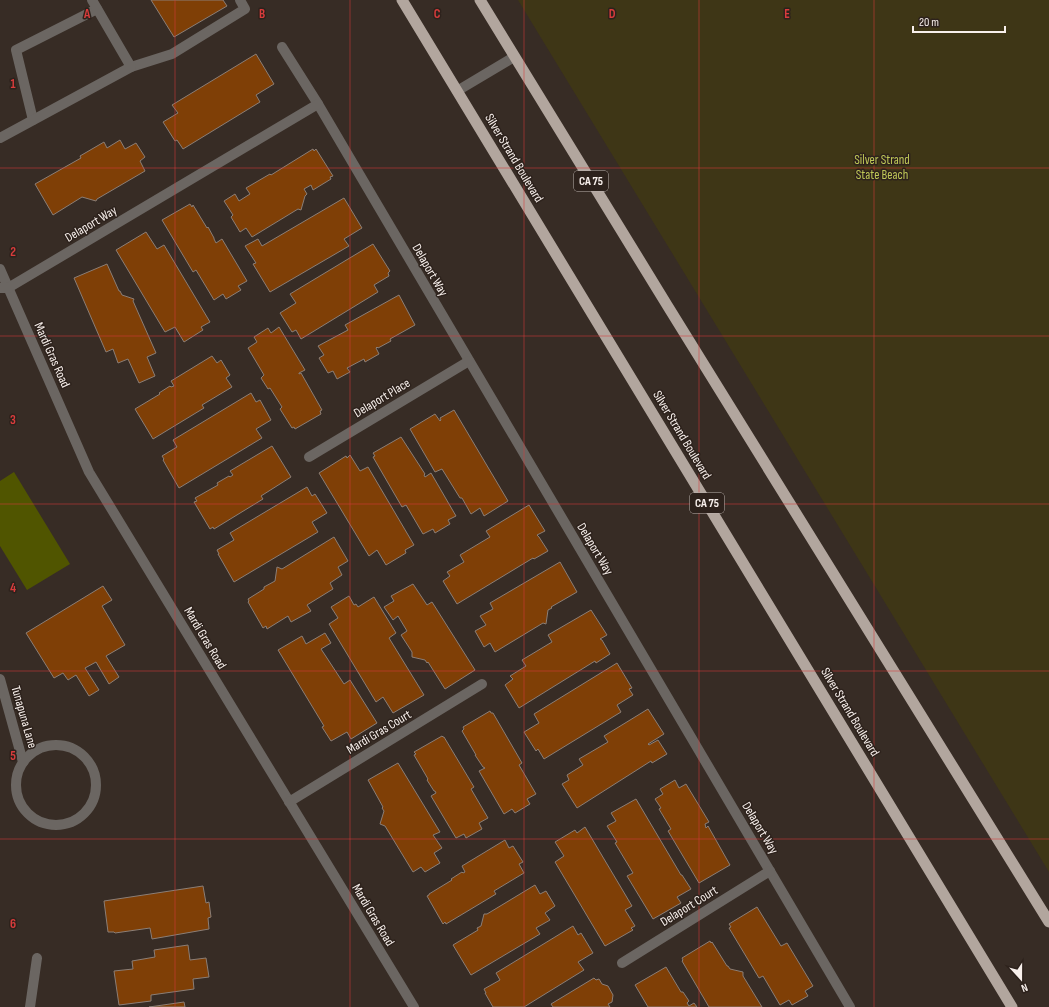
<svg xmlns="http://www.w3.org/2000/svg" width="1049" height="1007" viewBox="0 0 1049 1007" font-family="'Sofia Sans Condensed',sans-serif">
	<rect width="100%" height="100%" fill="#372c25"/>
	<path fill="#505500" d="M14,472l56,92 -43,26 -27,-44v-65z"/>
	<path fill="#3e3616" d="M518,0h531v872z"/>
	<g fill="#7f3f06" stroke="#8b7e76">
		<path d="M151,0h72l4,6 -53,31z"/>
		<path d="M256,54l18,30 -18,11 4,7 -77,47 -6,-9 -2,1 -12,-19 15,-9 -6,-8z"/>
		<path d="M120,140l5,9 11,-6 9,14 -5,4 5,10 -48,28 -1,2 -14,-4 -29,18 -18,-31 46,-26 -1,-2 24,-14 3,6z"/>
		<path d="M313,149l1,2 2,-2 17,27 -3,1 1,2 -18,11 -2,-5 -7,4 3,5 -2,2 -4,14 -3,-1 -46,28 -6,-9 -6,4 -9,-15 2,-2 -9,-14 11,-7 4,7 11,-7 -4,-6 24,-14 1,1z"/>
		<path d="M344,198l18,30 -18,11 5,7 -79,46 -17,-28 3,-1 -11,-17 13,-7 4,7z"/>
		<path d="M190,204l2,3 1,-2 14,23 1,-1 6,11v1l2,4 6,-4 25,42 -9,5 3,4 -15,9 -3,-5 -9,6 -18,-30 -3,2 -31,-52z"/>
		<path d="M146,232l11,17 7,-4 46,77 -9,5 2,3 -19,12 -9,-15 -10,5 -49,-82z"/>
		<path d="M373,244l17,27 -2,2 1,3 -15,9 4,7 -77,47 -5,-9 -4,2 -12,-19 16,-10 -6,-9z"/>
		<path d="M107,264l12,27h1l2,4 12,4 -1,2 23,52 -9,4 8,19 -16,7 -11,-24 -10,4 -5,-14 -7,3 -32,-74z"/>
		<path d="M399,295l16,30 -25,14 1,2 -13,7 -1,-1 -1,1 3,6 -14,8 -1,-3 -17,9 3,4 -13,7 -4,-8 -5,2 -9,-15 5,-3 -6,-9 30,-16 -3,-5z"/>
		<path d="M279,327l26,43 -6,3v1l2,-1 21,37 -2,1 1,3 -26,15 -1,-2 -2,1 -12,-19 2,-2 -12,-19 -2,1 -7,-11 3,-3 -16,-27 9,-6 -3,-5 14,-9 3,5z"/>
		<path d="M212,356l5,7 4,-3 9,15 -4,3 6,9 -30,18 2,3 -51,31 -18,-30 25,-15 -1,-1 11,-7 1,1 3,-1 -3,-5z"/>
		<path d="M251,393l5,9 4,-2 11,20 -15,9 6,9 -83,50 -16,-28 1,-1 -2,-3 15,-9 -4,-7z"/>
		<path d="M454,410l54,91 -24,15 -4,-8 -9,6 -9,-16h-2l-18,-29 -7,3 -25,-43 25,-15 5,7 1,-1 -1,-2z"/>
		<path d="M401,437l24,37 -1,1 1,2 6,-4 25,43 -8,4 2,4 -15,9 -2,-4 -10,5 -17,-29 -4,2 -29,-50 2,-1 -2,-3z"/>
		<path d="M272,446l19,31 -30,19 2,3 -49,30 -1,-2 -3,2 -16,-27 3,-1 -2,-3 23,-13 -1,-2 12,-7 1,1 3,-2 -3,-4z"/>
		<path d="M350,455l10,16 8,-4 46,78 -9,5 1,3 -20,12 -9,-15 -8,6 -50,-83 27,-17 1,2z"/>
		<path d="M307,487l5,9 3,-2 12,19 -15,9 6,10 -84,50 -16,-28h1l-2,-4 17,-10 -4,-7z"/>
		<path d="M529,505l16,26 -8,4 2,2 9,14 -14,8 -1,-1 -76,46 -14,-23 7,-5 -3,-4 17,-10 -4,-7 30,-18 -4,-6z"/>
		<path d="M334,537l14,24 -10,6 4,8 -12,8 3,6 -26,16 4,6 -20,11 -3,-6 -21,13 -1,-3 -3,2 -15,-26 1,-1 -1,-2 16,-10v-2l11,-6 2,-14 5,2z"/>
		<path d="M560,562l17,30 -26,15 1,1 -4,2 -2,14 -3,-1 -48,29 -5,-9 -6,4 -9,-16 11,-6 -6,-9 13,-7 -3,-6z"/>
		<path d="M413,584l14,21 5,-3 43,68 -30,19 -17,-27 -1,1 -2,-3 -13,-3v-5l-11,-17 6,-4 -9,-15 -5,4 -9,-13 10,-6 -3,-5z"/>
		<path d="M103,586l9,14 -10,6 23,39 -19,11 13,21 -10,7 -13,-22 -11,6 14,22 -10,6 -13,-21 -8,5 -5,-7 -9,5 -28,-45z"/>
		<path d="M349,596l5,9 2,-1 2,3 16,-10 22,36 -7,5 35,57 -31,18 -10,-16 -7,5 -47,-78 9,-6 -7,-11z"/>
		<path d="M591,610l16,25 -7,4 2,1 8,14 -14,9 -1,-2 -76,47 -14,-23 8,-6 -3,-3 16,-10 -4,-6 30,-18 -4,-7z"/>
		<path d="M325,633l6,10 -10,6 4,6 19,29 6,-4 27,43 -26,16 -4,-7 -16,9 -9,-14 2,-1 -46,-76 24,-14 4,8z"/>
		<path d="M617,663l15,25 -3,1 4,6 -16,10 4,7 -77,47 -6,-10 -2,2 -12,-19 15,-9 -5,-9z"/>
		<path d="M648,709l16,25 -16,10 1,1 9,-5 9,14 -15,9 -1,-2 -74,47 -15,-24 7,-4 -2,-5 16,-10 -4,-6 29,-17 -4,-6z"/>
		<path d="M490,711l1,2h2l29,50 -3,2 17,29 -9,5 3,5 -15,9 -3,-4 -8,5 -25,-43 6,-3 -2,-1 -8,-12h1l-14,-24 2,-2 -1,-2z"/>
		<path d="M442,736l1,1h1l30,50 -3,2 17,29 -9,5 3,6 -16,9 -2,-4 -8,4 -25,-42 5,-3 -1,-2h-1l-7,-11 1,-1 -14,-24 2,-1 -2,-2z"/>
		<path d="M398,763l42,69 -7,3 9,13 -8,5 6,10 -15,9 -4,-5 -8,5 -28,-46 -5,-2 4,-13 -2,-3 1,-1 -15,-27z"/>
		<path d="M675,780l4,8 7,-4 23,38 -4,2 1,4 2,-2 22,39 -31,18 -31,-52 3,-2 -12,-20 2,-1 -6,-9 8,-5 -3,-5z"/>
		<path d="M636,799l45,76h1l9,14 -14,8 4,6 -28,16 -26,-43 6,-3 -18,-30 2,-1 -10,-16 9,-5 -5,-8z"/>
		<path d="M585,827l47,79 -7,4 10,16 -4,2 2,2 -28,16 -50,-84 9,-6 -9,-14 20,-12 2,3z"/>
		<path d="M505,840l4,8 4,-2 10,16 -4,2 5,9 -30,18 2,3 -50,30 -1,-2 -2,2 -16,-28 2,-1v-1l23,-14 -1,-1 11,-7 1,1 2,-1 -3,-6z"/>
		<path d="M535,885l5,9 6,-3 9,15 -10,7 5,7 -14,8 4,6 -69,41 -18,-30 25,-15 -1,-2 4,-2 3,-12h3z"/>
		<path d="M203,886l3,17 3,-1 2,15 -3,1 1,11 -57,10 -2,-11 -35,5 -1,-1h-6l-4,-31z"/>
		<path d="M757,907l24,39 6,-3 26,43 -8,5 3,5 -16,9 -3,-5 -9,5 -17,-29 -4,2 -30,-50 2,-1 -2,-3z"/>
		<path d="M573,926l5,9 3,-2 12,20 -15,9 6,8 -60,37h-31l-8,-14h1l-2,-4 16,-9 -4,-7z"/>
		<path d="M710,941l1,2 1,-1 15,24h1l2,3 13,3v4l19,31h-53l-27,-46 1,-1 -1,-2z"/>
		<path d="M188,945l2,15 16,-2 3,19 -16,2 1,10 -43,6v6l-32,4 -5,-34 19,-2 -1,-8 23,-4 -1,-7z"/>
		<path d="M666,967l15,25h2l6,9 -2,2 2,3 5,-3 3,4h-49l-13,-22z"/>
		<path d="M594,978l2,2 3,-1 3,5 6,2 5,9 -1,7 -4,2 2,3h-57l-2,-3z"/>
		<path d="M184,1002l1,5h-36z"/>
	</g>
	<g fill="none" stroke-linecap="round" stroke-linejoin="round">
		<g stroke="#6b6662" stroke-width="10">
			<path d="M131,67l41,-13 73,-45 -5,-9"/>
			<path d="M457,91l57,-34"/>
			<path d="M33,120l-17,-70 81,-41"/>
			<path d="M0,138l131,-71 -39,-67"/>
		</g>
		<g stroke="#6b6662" stroke-width="10">
			<path d="M282,47l36,57 532,903"/>
			<path d="M0,269l89,203 325,535"/>
			<path d="M0,288h8l310,-184"/>
			<path d="M309,457l160,-96"/>
			<path d="M0,679l23,83"/>
			<circle cx="56" cy="785" r="40"/>
			<path d="M289,802l193,-118"/>
			<path d="M622,963l148,-92"/>
			<path d="M30,1007l7,-49"/>
		</g>
		<g stroke="#b2a69e" stroke-width="11">
			<path d="M402,0l610,1007"/>
			<path d="M480,0l187,305 382,617"/>
		</g>
	</g>
	<path fill="none" stroke="#d93c3c" stroke-width="1" stroke-opacity="0.55" d="M175,0v1007M350,0v1007M524,0v1007M699,0v1007M874,0v1007M0,168h1049M0,336h1049M0,504h1049M0,671h1049M0,839h1049"/>
	<g text-anchor="middle" dominant-baseline="central" stroke-width="3" stroke-linejoin="round" paint-order="stroke">
		<g fill="#2d221c" stroke="#bbb2ae" stroke-width="1">
			<rect x="574" y="171" width="34" height="20" rx="3"/>
			<rect x="690" y="493" width="34" height="20" rx="3"/>
		</g>
		<g font-size="12" font-weight="bold" fill="#f8f0ec">
			<text x="591" y="181">CA 75</text>
			<text x="707" y="503">CA 75</text>
		</g>
		<g font-size="13" fill="#f8f0ec" stroke="#2d221c">
			<text transform="translate(514 158) rotate(59)">Silver Strand Boulevard</text>
			<text transform="translate(91 224) rotate(-31)">Delaport Way</text>
			<text transform="translate(430 270) rotate(60)">Delaport Way</text>
			<text transform="translate(52 355) rotate(66)">Mardi Gras Road</text>
			<text transform="translate(382 398) rotate(-31)">Delaport Place</text>
			<text transform="translate(682 435) rotate(59)">Silver Strand Boulevard</text>
			<text transform="translate(595 549) rotate(59)">Delaport Way</text>
			<text transform="translate(205 638) rotate(59)">Mardi Gras Road</text>
			<text transform="translate(850 712) rotate(59)">Silver Strand Boulevard</text>
			<text transform="translate(24 717) rotate(74)">Tunapuna Lane</text>
			<text transform="translate(379 732) rotate(-31)">Mardi Gras Court</text>
			<text transform="translate(760 828) rotate(59)">Delaport Way</text>
			<text transform="translate(689 906) rotate(-32)">Delaport Court</text>
			<text transform="translate(373 915) rotate(59)">Mardi Gras Road</text>
		</g>
		<g font-size="13" fill="#c0c957" stroke="#2d221c">
			<text x="882" y="160">Silver Strand<tspan x="882" dy="15">State Beach</tspan></text>
		</g>
	</g>
	<g font-size="13" text-anchor="middle" font-weight="bold" fill="#d93c3c" stroke="#2d221c" stroke-width="3" stroke-linejoin="round" paint-order="stroke">
		<text x="87" y="18">A</text>
		<text x="262" y="18">B</text>
		<text x="437" y="18">C</text>
		<text x="612" y="18">D</text>
		<text x="787" y="18">E</text>
		<text x="13" y="88">1</text>
		<text x="13" y="256">2</text>
		<text x="13" y="424">3</text>
		<text x="13" y="592">4</text>
		<text x="13" y="760">5</text>
		<text x="13" y="928">6</text>
	</g>
	<g transform="translate(1021 979) rotate(159)" stroke="#2d221c" stroke-width="3" paint-order="stroke">
	<path d="M0-3L7 15L0 10L-7 15Z" fill="#f8f0ec"/>
	<text y="-6" font-size="11" font-weight="bold" text-anchor="middle" fill="#f8f0ec">N</text>
	</g>
	<path d="M913 26v6h92v-6" fill="none" stroke="#f8f0ec" stroke-width="2"/>
	<text x="919" y="26" font-size="12" fill="#f8f0ec" stroke="#2d221c" stroke-width="3" paint-order="stroke">20 m</text>
</svg>
